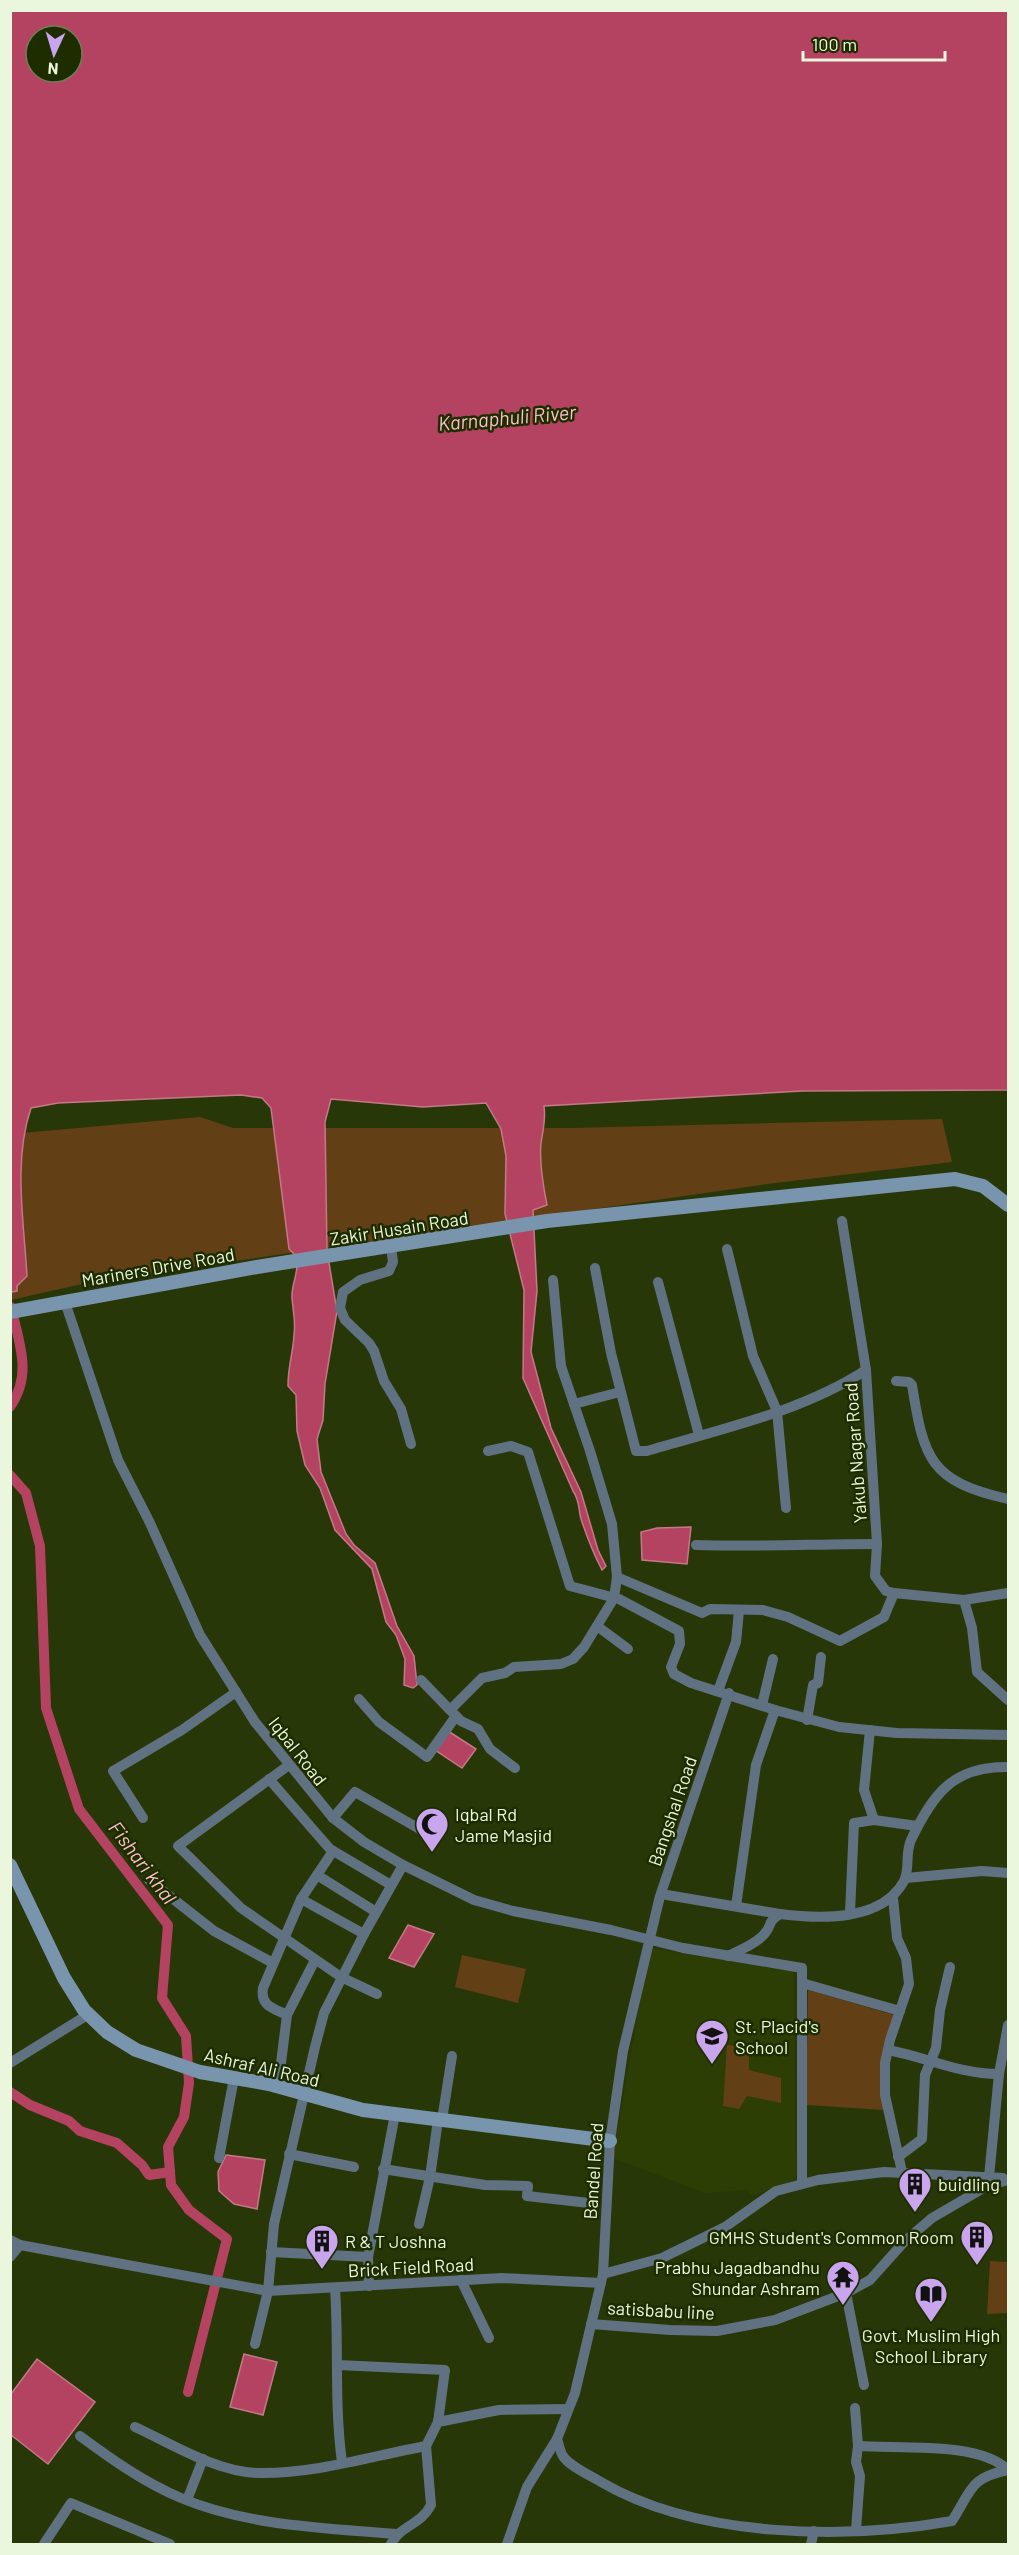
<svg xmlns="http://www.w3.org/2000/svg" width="1019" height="2555" viewBox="0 0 1019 2555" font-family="Barlow,sans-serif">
	<rect width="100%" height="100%" fill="#273708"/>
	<path fill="#2c3e04" d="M649,1948l145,24 2,208 -44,16 -6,-6 -41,3 -92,-35z"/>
	<g fill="#633f15">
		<path d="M200,1117l33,11h337l372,-9 10,43 -185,22 -676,98 -80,18v-166z"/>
		<path d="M462,1955l64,14 -8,34 -63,-16z"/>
		<path d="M808,1990l86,25 -10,95 -78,-5z"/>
		<path d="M727,2045l22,2v23l32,8v25l-34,-7 -8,13 -16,-3z"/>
		<path d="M990,2261l18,1v51l-21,1z"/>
	</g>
	<g fill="#b44362" stroke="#c47987" stroke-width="1.5" fill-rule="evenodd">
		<path d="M10,11h998v1079l-206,1 -258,15c2,14 -1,23 -3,37 -2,20 2,42 6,62l-14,5 4,81 -6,61 20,76 30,64 17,58 8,16 -4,4c-9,-17 -15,-33 -21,-51 -3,-11 -1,-18 -8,-28l-50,-113 1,-88 -19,-76 1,-58 -5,-27 -15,-26 -63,4 -92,-8 -6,23 2,129 10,60 -12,73 -2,36 -6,19 4,33 25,62 8,11 21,18 22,63 17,30 3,29 -4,3 -9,-3 1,-26 -9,-24 -10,-13 -14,-53 -37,-39 -15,-42 -15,-23 -8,-34 -1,-36 -8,-9c0,-21 5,-32 6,-51 2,-13 -1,-24 -2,-37 -1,-14 7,-24 5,-41l-8,-8 -18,-141 -9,-10 -21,-3 -183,8 -27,5c-18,53 -7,114 -4,168l-10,10v5l-6,1zM36,36h36v36h-36z"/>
		<path d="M691,1527l-4,37 -45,-4 -1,-28 16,-4z"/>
		<path d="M448,1731l28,18 -14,19 -27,-18z"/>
		<path d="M408,1925l26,9 -20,33 -25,-9z"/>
		<path d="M226,2155l39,5 -8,49 -23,-5 -15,-13 -1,-19z"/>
		<path d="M244,2354l33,8 -14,53 -33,-8z"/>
		<path d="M37,2359l58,43 -47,62 -37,-29v-41z"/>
	</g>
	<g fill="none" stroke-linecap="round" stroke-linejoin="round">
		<g stroke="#b44362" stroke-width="10">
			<path d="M10,1407c23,-33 9,-64 1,-100"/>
			<path d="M10,1475l16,18 14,53 6,162 33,101 89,116 -6,73 24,38 3,47 -5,34 -16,30 3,38 18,25 38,29 -39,153"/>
			<path d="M10,2092l20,13 39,16 11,10 37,12 25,22 7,10 21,-3"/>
		</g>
		<g stroke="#607181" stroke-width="10">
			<path d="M842,1221l24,149"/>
			<path d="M391,1247l2,15 -4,9 -29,9 -17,12 -3,16 5,12 24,23 5,8 10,30 17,28 10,35"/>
			<path d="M727,1249l26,107 24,55 9,97"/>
			<path d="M595,1268l16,85 25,98h11c74,-22 154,-39 219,-81l11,174 -2,32 11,15 8,2 70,7 8,28 5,44 31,28"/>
			<path d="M658,1282l41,153"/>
			<path d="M65,1302l53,158 32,63 50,112 55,87 78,96 31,24 39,23 71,35 39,11 98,19 72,18 119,20v216"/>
			<path d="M896,1381l13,1 3,3c12,75 18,96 96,114"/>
			<path d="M574,1404l46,-12"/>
			<path d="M488,1451l23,-5 17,6 42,134 49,13 60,32 1,13 -9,23 3,7 17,9 84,27 64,17 58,6 111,2"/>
			<path d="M696,1545c61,2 121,-1 181,-1"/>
			<path d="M617,1577l85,36 8,-4 53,1 25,7 52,24 44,-24 10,-24"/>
			<path d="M964,1600l44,-7"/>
			<path d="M597,1626l31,23"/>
			<path d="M421,1680l29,30 32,-32 23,-5 9,-6 47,-3 12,-5 11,-12 30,-49 3,-21 -5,-53 -22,-73 -29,-85 -8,-86"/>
			<path d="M718,1691l18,-49 3,-31"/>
			<path d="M359,1699l20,23 48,35 29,-41"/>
			<path d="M762,1705l11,-46"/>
			<path d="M452,1712l9,9 17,8 12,20 25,19"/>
			<path d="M807,1720l6,-35 5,-2 3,-26"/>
			<path d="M870,1730l-6,60 10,30"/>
			<path d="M289,1765l-111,81 63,62 100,69 36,17"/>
			<path d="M269,1779l61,70 61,36"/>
			<path d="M143,1818l-30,-47 69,-41 54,-38"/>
			<path d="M333,1818l22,-26 75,43"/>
			<path d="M317,1875l16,-24"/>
			<path d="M906,1878l76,-7 26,2"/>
			<path d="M149,1880l65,51 59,32"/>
			<path d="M661,1894l119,20"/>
			<path d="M893,1898l4,40 9,20 3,26 -19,56 -5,23v32l17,77"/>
			<path d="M301,1899l16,-24 59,37"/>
			<path d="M736,1906l20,-141 19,-55"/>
			<path d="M850,1913l4,-90 20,-3 43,6"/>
			<path d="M728,1956c12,-6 30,-13 38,-24 7,-10 1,-9 14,-18 40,5 102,8 124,-33 6,-12 1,-28 7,-41 22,-46 42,-74 97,-73"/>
			<path d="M802,1983l98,28"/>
			<path d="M287,2015l28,-55"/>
			<path d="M888,2050c38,7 71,24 111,24"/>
			<path d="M10,2063l79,-49"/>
			<path d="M278,2087l9,-72c-14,-7 -27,-9 -24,-27l38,-89 63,35 39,-69"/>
			<path d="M442,2120l10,-64"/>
			<path d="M289,2154l65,13"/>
			<path d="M898,2157l24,-18 3,-64 11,-27 4,-38 10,-43"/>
			<path d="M219,2158l15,-80"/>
			<path d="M383,2169l102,16 43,1 -1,10 62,7"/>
			<path d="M989,2177l10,-103 9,-49"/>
			<path d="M419,2224l11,-47 8,-57"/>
			<path d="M10,2240l10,5 248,46 234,-13 99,5"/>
			<path d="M271,2252l97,5"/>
			<path d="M10,2257l10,-12"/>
			<path d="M603,2274l59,-16 63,-31 51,-36 42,-11 66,-8 119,6"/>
			<path d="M461,2280l28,58"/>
			<path d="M369,2286l-1,-29 27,-143"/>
			<path d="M335,2288c4,58 -1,116 7,174"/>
			<path d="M846,2293l18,92"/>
			<path d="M591,2324l79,6 47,1 58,-11 71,-27 24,-13 34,-38 28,-24 55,-32 21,-6"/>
			<path d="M255,2344l13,-53 6,-67 41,-177 9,-34 40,-79"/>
			<path d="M338,2365l107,5 -7,52"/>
			<path d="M855,2408l3,38"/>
			<path d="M135,2427c37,17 83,46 124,46 55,1 113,-17 167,-27l12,-24 61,-12 69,-1"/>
			<path d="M80,2436c31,23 65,47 101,62 66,28 145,30 215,36"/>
			<path d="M557,2439c2,5 3,13 6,17 7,11 27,19 38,26 96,56 244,58 351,39 20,-31 17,-43 56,-51"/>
			<path d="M187,2500l16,-41"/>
			<path d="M856,2530l4,-54 -4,-14 2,-16c40,3 121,-5 150,24"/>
			<path d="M44,2544l27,-41 99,41"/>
			<path d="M391,2544c11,-20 29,-18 40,-39l-5,-59"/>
			<path d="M507,2544l20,-57 30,-48 18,-46 28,-119 7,-133 13,-90 37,-155 69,-203"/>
			<path d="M811,2544l3,-13"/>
		</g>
		<g stroke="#7995ae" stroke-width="14">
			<path d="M10,1312l247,-45 290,-46 408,-42 28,7 25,19"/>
			<path d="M10,1865l54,113 20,32 23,22 29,18 64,22 69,12 94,26 247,31"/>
		</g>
	</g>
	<defs>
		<symbol id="mosque-pin" viewBox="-11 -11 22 30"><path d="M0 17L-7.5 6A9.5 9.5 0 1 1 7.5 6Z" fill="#c9a5ee" stroke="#1e2d00"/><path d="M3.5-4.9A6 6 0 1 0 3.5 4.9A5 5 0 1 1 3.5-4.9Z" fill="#111"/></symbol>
		<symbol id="school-pin" viewBox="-11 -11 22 30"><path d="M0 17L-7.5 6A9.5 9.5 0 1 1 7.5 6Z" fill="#c9a5ee" stroke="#1e2d00"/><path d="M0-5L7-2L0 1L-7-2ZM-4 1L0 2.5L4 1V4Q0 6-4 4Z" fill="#111"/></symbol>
		<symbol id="building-pin" viewBox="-11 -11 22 30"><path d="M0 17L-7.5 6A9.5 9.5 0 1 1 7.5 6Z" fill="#c9a5ee" stroke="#1e2d00"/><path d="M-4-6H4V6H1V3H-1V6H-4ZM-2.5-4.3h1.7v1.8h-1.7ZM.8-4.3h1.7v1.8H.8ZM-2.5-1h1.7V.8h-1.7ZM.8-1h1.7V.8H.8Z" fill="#111"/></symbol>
		<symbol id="temple-pin" viewBox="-11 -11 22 30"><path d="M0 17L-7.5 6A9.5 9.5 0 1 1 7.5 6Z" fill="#c9a5ee" stroke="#1e2d00"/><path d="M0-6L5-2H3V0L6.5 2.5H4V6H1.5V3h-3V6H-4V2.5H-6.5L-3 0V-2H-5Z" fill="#111"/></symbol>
		<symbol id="library-pin" viewBox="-11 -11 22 30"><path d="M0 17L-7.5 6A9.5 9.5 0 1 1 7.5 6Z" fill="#c9a5ee" stroke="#1e2d00"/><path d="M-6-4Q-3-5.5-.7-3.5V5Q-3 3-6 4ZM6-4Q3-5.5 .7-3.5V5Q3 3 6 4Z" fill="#111"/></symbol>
	</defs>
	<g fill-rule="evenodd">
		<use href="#mosque-pin" x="413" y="1805" width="38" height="52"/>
		<use href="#school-pin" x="693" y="2017" width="38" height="52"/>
		<use href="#building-pin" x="896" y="2165" width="38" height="52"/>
		<use href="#building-pin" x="958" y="2218" width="38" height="52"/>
		<use href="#building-pin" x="303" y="2222" width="38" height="52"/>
		<use href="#temple-pin" x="824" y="2258" width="38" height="52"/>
		<use href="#library-pin" x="912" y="2275" width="38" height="52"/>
	</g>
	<g text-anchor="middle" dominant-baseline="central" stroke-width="5" stroke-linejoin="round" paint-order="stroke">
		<g font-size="18" fill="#ebf7dd" stroke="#1e2d00">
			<text transform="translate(399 1228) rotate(-9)">Zakir Husain Road</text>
			<text transform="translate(158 1267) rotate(-10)">Mariners Drive Road</text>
			<text transform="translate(855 1453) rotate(-94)">Yakub Nagar Road</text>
			<text transform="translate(298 1751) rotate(52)">Iqbal Road</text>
			<text transform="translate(672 1811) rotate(-71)">Bangshal Road</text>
			<text transform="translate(262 2067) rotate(13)">Ashraf Ali Road</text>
			<text transform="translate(593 2171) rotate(-86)">Bandel Road</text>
			<text transform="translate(411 2267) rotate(-3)">Brick Field Road</text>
			<text transform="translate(661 2310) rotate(3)">satisbabu line</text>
		</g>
		<g font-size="18" fill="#ebf7dd" stroke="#1e2d00" text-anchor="start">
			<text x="455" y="1814">Iqbal Rd<tspan x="455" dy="21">Jame Masjid</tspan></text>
			<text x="735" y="2026">St. Placid's<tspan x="735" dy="21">School</tspan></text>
			<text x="938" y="2184">buidling</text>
			<text x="954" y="2237" text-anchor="end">GMHS Student's Common Room</text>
			<text x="345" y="2241">R &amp; T Joshna</text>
			<text x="820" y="2267" text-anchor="end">Prabhu Jagadbandhu<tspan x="820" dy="21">Shundar Ashram</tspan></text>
			<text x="931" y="2335" text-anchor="middle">Govt. Muslim High<tspan x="931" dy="21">School Library</tspan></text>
		</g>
		<g font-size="20" font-style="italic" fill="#fbbec9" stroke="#1e2d00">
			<text transform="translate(507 417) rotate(-5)">Karnaphuli River</text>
			<text transform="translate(143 1862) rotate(53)">Fishari khal</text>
		</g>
	</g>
	<rect width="1019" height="2555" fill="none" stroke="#ebf7dd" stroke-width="24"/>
	<g transform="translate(54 54) rotate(184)"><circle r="28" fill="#1e2d00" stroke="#707e58" stroke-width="1.5"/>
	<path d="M0-4.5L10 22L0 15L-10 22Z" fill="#c9a5ee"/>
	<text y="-9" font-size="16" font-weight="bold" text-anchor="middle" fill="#ebf7dd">N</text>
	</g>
	<path d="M803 51v9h142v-9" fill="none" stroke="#ebf7dd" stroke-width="3"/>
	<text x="812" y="51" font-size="18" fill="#ebf7dd" stroke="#1e2d00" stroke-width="4.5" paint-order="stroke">100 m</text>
</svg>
